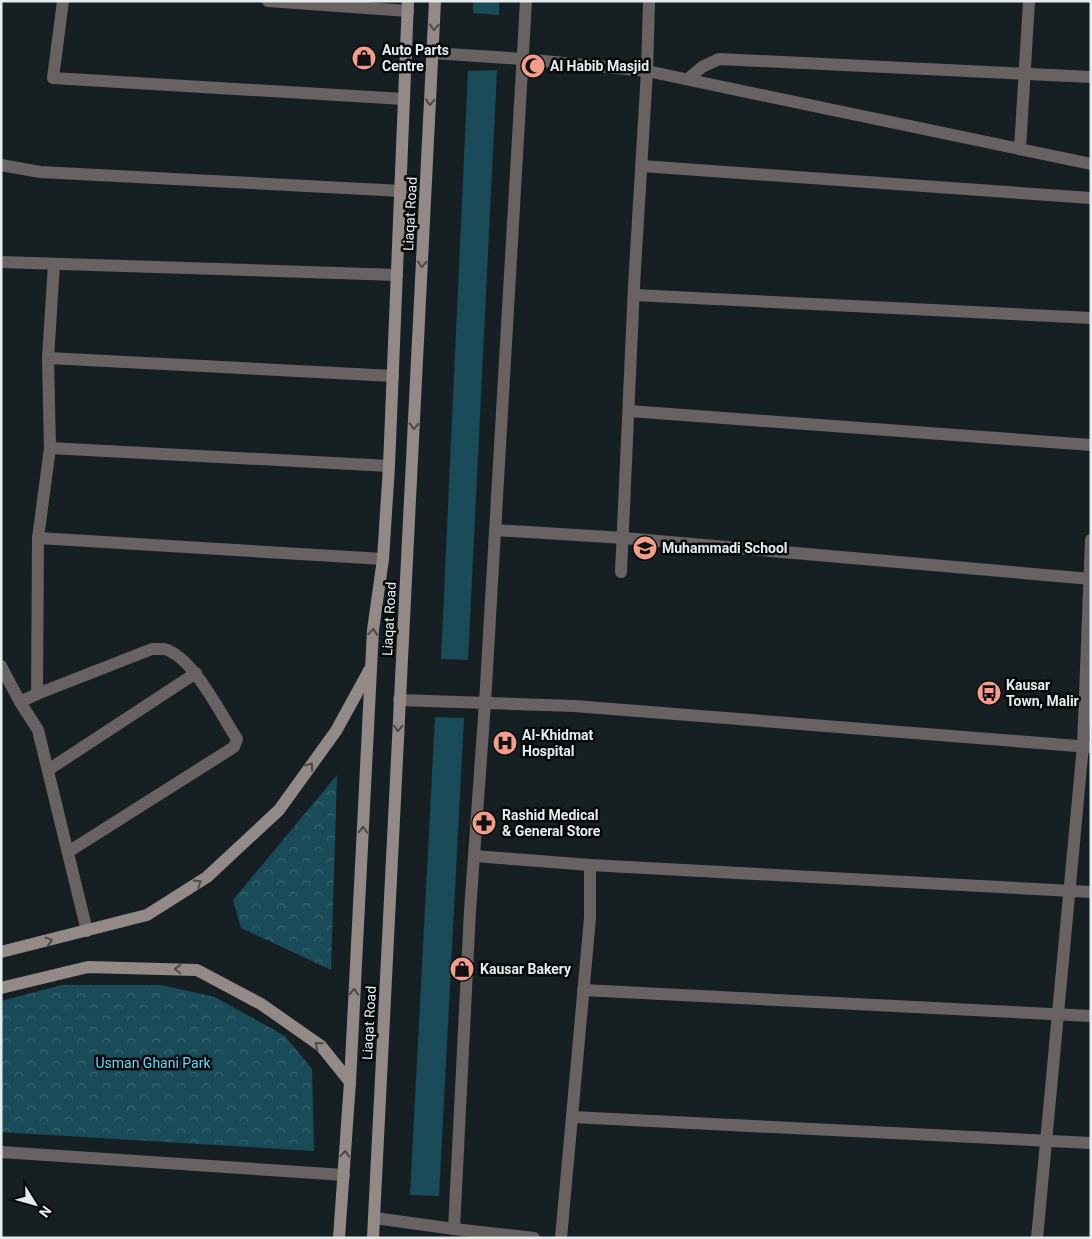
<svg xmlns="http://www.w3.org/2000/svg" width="1092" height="1239" viewBox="0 0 1092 1239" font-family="Roboto,sans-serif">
	<defs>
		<pattern id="park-crowns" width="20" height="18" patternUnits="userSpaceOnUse" patternTransform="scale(1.25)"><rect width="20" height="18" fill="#194b59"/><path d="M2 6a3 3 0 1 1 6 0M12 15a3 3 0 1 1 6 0" fill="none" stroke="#3a6571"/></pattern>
	</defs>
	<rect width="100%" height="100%" fill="#162023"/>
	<g fill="#194b59">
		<path d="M473,1h26v14l-26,-2z"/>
		<path d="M497,70l-29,590 -27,-1 27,-588z"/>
		<path d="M435,717l29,1 -25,478 -29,-1z"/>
	</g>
	<g fill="url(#park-crowns)">
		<path d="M337,775l-6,195 -90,-42 -8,-28z"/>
		<path d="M62,985h99l54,12 70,39 27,33 2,82 -313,-19v-131z"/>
	</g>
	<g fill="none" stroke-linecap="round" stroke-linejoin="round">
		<g stroke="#686362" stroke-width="12">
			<path d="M63,1l-10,77 351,21"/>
			<path d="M268,1l140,10"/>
			<path d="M433,53l90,6 124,12 444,93"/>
			<path d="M688,79l14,-12 17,-8 372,18"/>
			<path d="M1020,149l9,-148"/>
			<path d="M1,165l39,7 362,19"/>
			<path d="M642,166l449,32"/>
			<path d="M1,262l396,13"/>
			<path d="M634,295l457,23"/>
			<path d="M48,358l345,18"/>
			<path d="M629,411l462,34"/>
			<path d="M50,448l339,18"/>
			<path d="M495,530l129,8 467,41"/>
			<path d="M38,538l345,21"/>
			<path d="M621,572l13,-286 13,-215 2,-70"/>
			<path d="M1,666l19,36 18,28 49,201"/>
			<path d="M37,694l1,-156 12,-90 -2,-90 6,-94"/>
			<path d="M399,700l175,6 516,41"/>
			<path d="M20,702l17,-8 115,-45c4,0 8,0 12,0 29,7 57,66 73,90l-3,8 -166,105"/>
			<path d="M48,770l148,-97"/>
			<path d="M474,856l116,9 501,27"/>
			<path d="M583,990l508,26"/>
			<path d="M572,1117l519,26"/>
			<path d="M1,1152l343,23"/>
			<path d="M375,1218l79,11 80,9"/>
			<path d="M454,1229l16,-318 15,-208 41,-702"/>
			<path d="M561,1238l29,-320v-53"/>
			<path d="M1037,1238l46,-492 8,-206"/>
		</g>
		<g stroke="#938a88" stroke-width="12">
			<path d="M1,952l146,-37 60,-38 72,-67 57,-79 34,-62"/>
			<path d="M1,988l87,-21 109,3 64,34 60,42 29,36"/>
			<path d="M339,1238l11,-156 23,-452 10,-71 6,-93 19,-465"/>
			<path d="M373,1238l62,-1237"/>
		</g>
	</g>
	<defs><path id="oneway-chevron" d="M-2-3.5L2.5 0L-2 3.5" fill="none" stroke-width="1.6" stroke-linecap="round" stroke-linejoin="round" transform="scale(1.25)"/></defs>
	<g stroke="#4c4a49">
		<use href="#oneway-chevron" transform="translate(434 27) rotate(93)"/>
		<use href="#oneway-chevron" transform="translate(430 102) rotate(93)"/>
		<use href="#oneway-chevron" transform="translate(422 264) rotate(93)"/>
		<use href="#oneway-chevron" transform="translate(414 426) rotate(93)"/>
		<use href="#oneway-chevron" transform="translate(373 632) rotate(-85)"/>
		<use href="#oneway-chevron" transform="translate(398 728) rotate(93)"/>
		<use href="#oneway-chevron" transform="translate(310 766) rotate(-54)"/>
		<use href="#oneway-chevron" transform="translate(363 830) rotate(-87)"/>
		<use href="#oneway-chevron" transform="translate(198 883) rotate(-32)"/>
		<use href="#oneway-chevron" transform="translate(49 941) rotate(-15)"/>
		<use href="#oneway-chevron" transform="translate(178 969) rotate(-179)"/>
		<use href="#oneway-chevron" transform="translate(354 992) rotate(-87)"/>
		<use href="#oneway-chevron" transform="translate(318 1045) rotate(-139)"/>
		<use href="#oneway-chevron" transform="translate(345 1154) rotate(-86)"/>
	</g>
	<defs>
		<symbol id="shop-disc" viewBox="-11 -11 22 22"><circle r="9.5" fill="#f49d8b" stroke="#06090a"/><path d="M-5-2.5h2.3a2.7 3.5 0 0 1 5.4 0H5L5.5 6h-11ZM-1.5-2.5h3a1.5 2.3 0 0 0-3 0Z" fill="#111"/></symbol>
		<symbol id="mosque-disc" viewBox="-11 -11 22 22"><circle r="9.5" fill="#f49d8b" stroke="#06090a"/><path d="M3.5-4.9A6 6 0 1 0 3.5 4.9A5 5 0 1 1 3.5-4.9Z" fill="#111"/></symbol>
		<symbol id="school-disc" viewBox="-11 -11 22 22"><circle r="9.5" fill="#f49d8b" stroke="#06090a"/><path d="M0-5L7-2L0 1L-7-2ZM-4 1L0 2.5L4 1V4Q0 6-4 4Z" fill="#111"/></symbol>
		<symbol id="bus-disc" viewBox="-11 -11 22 22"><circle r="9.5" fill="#f49d8b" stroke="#06090a"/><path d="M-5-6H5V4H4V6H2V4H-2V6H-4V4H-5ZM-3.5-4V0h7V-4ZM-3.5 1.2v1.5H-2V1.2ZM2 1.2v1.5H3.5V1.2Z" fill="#111"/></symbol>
		<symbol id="hospital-disc" viewBox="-11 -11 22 22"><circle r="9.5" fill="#f49d8b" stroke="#06090a"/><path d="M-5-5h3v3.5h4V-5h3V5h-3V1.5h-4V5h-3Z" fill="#111"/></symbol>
		<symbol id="pharmacy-disc" viewBox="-11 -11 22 22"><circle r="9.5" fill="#f49d8b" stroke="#06090a"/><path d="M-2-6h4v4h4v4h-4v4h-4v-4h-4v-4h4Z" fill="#111"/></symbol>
	</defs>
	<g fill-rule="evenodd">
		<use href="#shop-disc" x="350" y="44" width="28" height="28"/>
		<use href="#mosque-disc" x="519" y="52" width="28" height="28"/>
		<use href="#school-disc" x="631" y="534" width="28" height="28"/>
		<use href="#bus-disc" x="975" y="679" width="28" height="28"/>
		<use href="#hospital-disc" x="491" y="729" width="28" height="28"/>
		<use href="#pharmacy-disc" x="470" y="809" width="28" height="28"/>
		<use href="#shop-disc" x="448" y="955" width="28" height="28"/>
	</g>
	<g text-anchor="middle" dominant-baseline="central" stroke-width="5" stroke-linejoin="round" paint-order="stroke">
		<g font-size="14" font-weight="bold" fill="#e5ecee" stroke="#06090a" text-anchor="start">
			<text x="382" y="50">Auto Parts<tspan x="382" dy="16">Centre</tspan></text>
			<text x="550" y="66">Al Habib Masjid</text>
			<text x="662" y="548">Muhammadi School</text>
			<text x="1006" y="685">Kausar<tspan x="1006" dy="16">Town, Malir</tspan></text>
			<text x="522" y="735">Al-Khidmat<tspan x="522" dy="16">Hospital</tspan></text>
			<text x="502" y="815">Rashid Medical<tspan x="502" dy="16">&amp; General Store</tspan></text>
			<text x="480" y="969">Kausar Bakery</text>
		</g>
		<g font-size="14" fill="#e5ecee" stroke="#06090a">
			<text transform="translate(410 214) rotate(-87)">Liaqat Road</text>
			<text transform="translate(389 619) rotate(-87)">Liaqat Road</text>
			<text transform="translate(369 1023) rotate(-87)">Liaqat Road</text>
		</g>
		<g font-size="14" fill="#63d8fb" stroke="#06090a">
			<text x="153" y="1063">Usman Ghani Park</text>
		</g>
	</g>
	<rect width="1092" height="1239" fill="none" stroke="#e5ecee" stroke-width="5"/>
	<g transform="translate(35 1204) rotate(127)" stroke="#06090a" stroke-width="4" paint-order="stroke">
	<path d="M0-4L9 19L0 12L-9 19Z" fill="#e5ecee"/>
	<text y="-8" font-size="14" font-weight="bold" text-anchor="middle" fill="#e5ecee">N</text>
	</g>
</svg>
